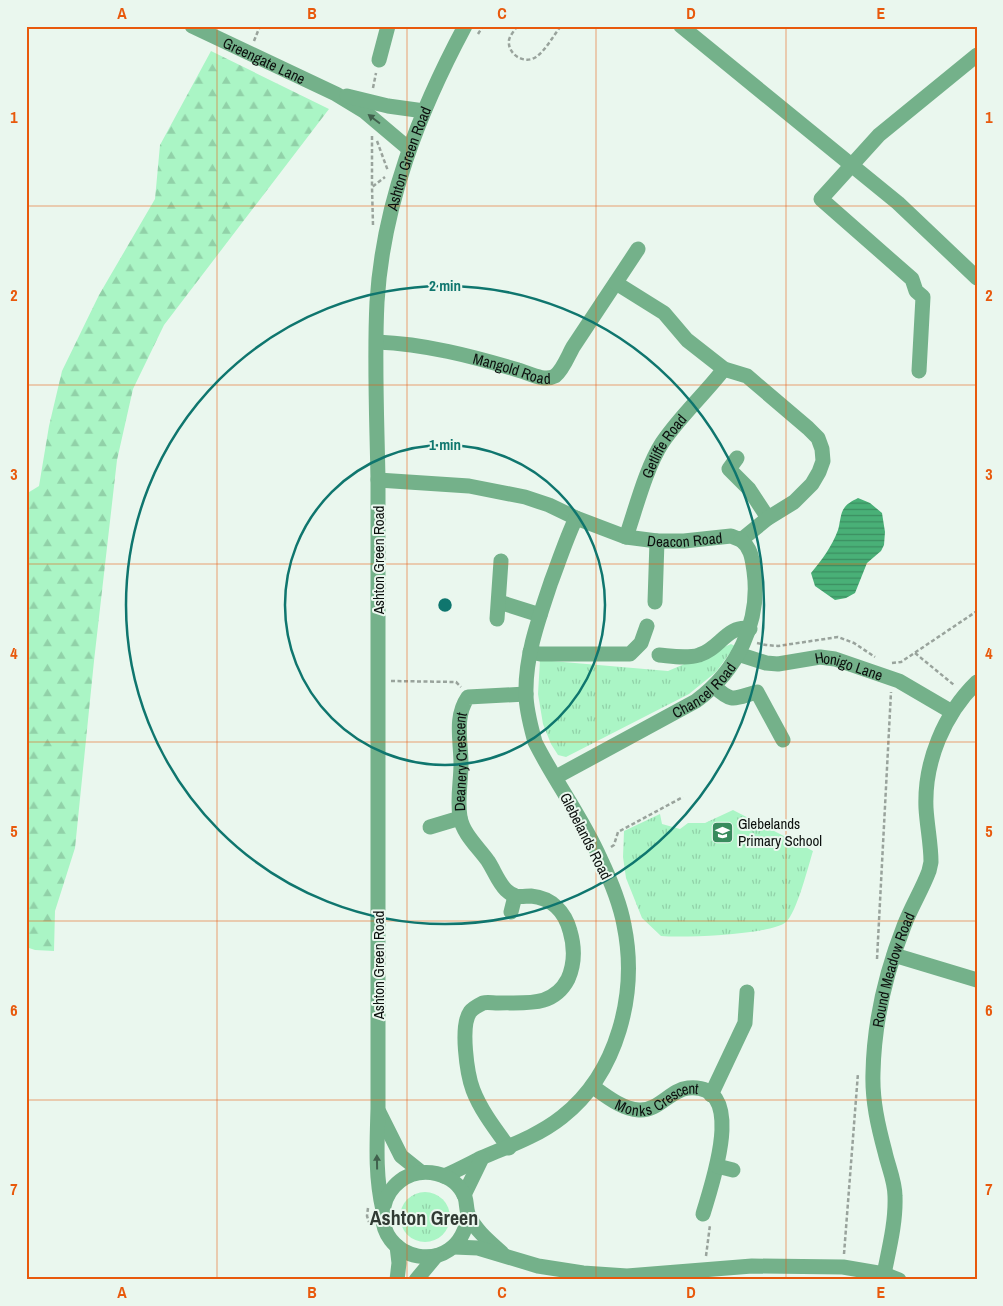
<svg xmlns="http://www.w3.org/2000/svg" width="1003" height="1306" viewBox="0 0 1003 1306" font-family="'Archivo Narrow',sans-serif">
	<defs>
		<pattern id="grass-tufts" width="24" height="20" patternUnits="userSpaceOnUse" patternTransform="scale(1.25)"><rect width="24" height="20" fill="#aaf5c5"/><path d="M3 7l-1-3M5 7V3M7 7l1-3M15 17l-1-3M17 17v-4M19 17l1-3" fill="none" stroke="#91d1a8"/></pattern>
		<pattern id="forest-firs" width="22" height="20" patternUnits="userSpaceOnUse" patternTransform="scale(1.25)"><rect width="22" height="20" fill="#aaf5c5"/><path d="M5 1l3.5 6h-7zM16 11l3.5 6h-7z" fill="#91d1a8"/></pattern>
		<pattern id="water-rules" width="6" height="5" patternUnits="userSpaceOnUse" patternTransform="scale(1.25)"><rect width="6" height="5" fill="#49b077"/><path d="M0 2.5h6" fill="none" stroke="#3b8e60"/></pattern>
	</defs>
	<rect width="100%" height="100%" fill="#eaf7ee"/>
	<g fill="url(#grass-tufts)">
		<path d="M731,644l4,2 -19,26 -27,22 -123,63 -8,-2 -7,-11 -8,-20 -5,-30 2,-34 128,11z"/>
		<path d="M733,810l80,41c-5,16 -16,61 -27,71 -15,13 -103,16 -125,14l-19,-18 -16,-40 -3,-21 1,-26 36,-17 2,10 18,5 8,-6h17z"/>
		<circle cx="425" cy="1217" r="25"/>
	</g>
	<path fill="url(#forest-firs)" d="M211,51l118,58 -165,216 -31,64 -16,71 -23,201 -19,187 -20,63 -1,40 -19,-1 -9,-3v-453l13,-8 10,-60 13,-55 37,-76 56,-96 5,-54z"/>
	<path fill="url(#water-rules)" d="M858,498l12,5 12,10 3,19 -1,13 -3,6 -14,12 -12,30 -9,5 -11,2 -20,-14 -4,-13c11,-13 21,-27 27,-43 2,-6 2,-14 5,-20 3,-6 9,-9 15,-12z"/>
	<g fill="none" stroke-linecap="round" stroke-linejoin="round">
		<g stroke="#99a39c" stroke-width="2.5" stroke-dasharray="4 2.5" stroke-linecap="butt">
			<path d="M517,26c-2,4 -7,9 -8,14 -2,14 15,25 27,17 10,-7 17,-21 25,-31"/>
			<path d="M478,34l5,-8"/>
			<path d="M254,41l6,-15"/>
			<path d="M373,88l3,-15"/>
			<path d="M372,136v50"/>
			<path d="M377,141l11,30"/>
			<path d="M373,225l-1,-38 13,-10"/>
			<path d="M757,643l9,2 12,1 60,-9 16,6 21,14"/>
			<path d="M915,653l39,32"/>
			<path d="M892,663l9,-1 76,-51"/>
			<path d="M391,681l65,1 5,5"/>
			<path d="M611,847l3,-2 4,-13 65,-35"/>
			<path d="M877,959l14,-267"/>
			<path d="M368,1208l-1,8 2,6"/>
			<path d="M844,1254l14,-181"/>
			<path d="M706,1256l4,-31"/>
		</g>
		<g stroke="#74b18a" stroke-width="15">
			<path id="s1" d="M192,26l144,68 28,17 45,38"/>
			<path d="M681,26l217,177 79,75"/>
			<path d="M379,60l9,-34"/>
			<path d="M347,96l41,10 36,5"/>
			<path id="s2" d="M377,342c48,2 95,14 141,28 11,3 26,12 37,6 8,-6 13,-20 18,-29 22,-33 44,-66 65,-98"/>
			<path d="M919,371l4,-74 -7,-6 -4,-12 -91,-80 58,-64 98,-80"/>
			<path d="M737,458l-8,11 20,20 19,29"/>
			<path id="s3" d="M378,480l91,6 56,11 24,8 27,13 50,19 31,4h27l47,-5 10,4 27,-22 26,-16 18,-18 7,-12 4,-11 -1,-12 -4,-11 -10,-10 -61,-52 -23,-7 -37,-29 -23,-27 -48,-30"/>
			<path id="s4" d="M626,537c10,-29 20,-69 36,-94 18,-27 42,-48 62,-74"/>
			<path d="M499,602l41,13"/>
			<path d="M655,602l2,-61"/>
			<path d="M497,619l4,-58"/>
			<path d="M530,652l10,2h90l11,-11 6,-17"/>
			<path id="s5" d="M738,654l28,9 12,1 42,-7 15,2 64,22 53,31"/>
			<path d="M659,655c12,1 28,4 40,0 21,-6 28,-31 51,-26"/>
			<path d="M715,687c18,17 20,11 42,5l26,48"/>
			<path id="s6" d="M556,777l140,-76c41,-30 65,-79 58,-130 -2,-13 -3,-23 -13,-31"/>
			<path d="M430,827l30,-9"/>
			<path d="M511,912l4,-16"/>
			<path d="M894,955l83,25"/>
			<path id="s7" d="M592,1086c14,10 30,23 47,24 20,1 31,-20 49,-22 61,-6 23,98 15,126"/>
			<path d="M711,1095l34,-72 2,-31"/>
			<path d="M379,1112l22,44 20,16"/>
			<path id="s8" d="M509,1148c-13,-18 -28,-37 -36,-58 -6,-16 -13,-64 -3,-78 2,-3 9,-7 13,-9 4,-1 10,0 15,0 27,-1 55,5 70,-24 7,-16 7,-31 2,-48 -5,-19 -18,-33 -39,-35 -5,0 -11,1 -15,0 -3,-1 -8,-4 -10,-6 -8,-8 -12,-20 -18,-29 -10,-14 -25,-27 -28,-44 -3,-18 1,-36 1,-53 0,-23 -7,-47 7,-67l58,-3"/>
			<path d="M717,1166l16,4"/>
			<path d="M444,1176c12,-5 25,-12 37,-18 28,-12 57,-22 81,-41 56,-44 76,-124 62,-192 -4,-22 -14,-46 -24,-67 -18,-41 -45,-76 -65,-116 -4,-15 -9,-32 -9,-48 -1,-38 13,-76 25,-112 8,-21 15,-43 25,-64"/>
			<path d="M464,1195l18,-37"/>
			<path id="s9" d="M383,1210c-8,-34 -6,-67 -5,-101v-629c-1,-59 -4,-119 -1,-178 6,-98 42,-190 88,-276"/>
			<path d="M468,1216c-10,66 -96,44 -84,-10 2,-9 8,-19 16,-25 21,-16 55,-9 65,16 2,6 1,14 4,19 7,15 21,26 33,37"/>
			<path d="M397,1246l2,17 -2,17"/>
			<path d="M454,1247l24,1 60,18 45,7 44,3 125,-10 91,1 41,7 15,6"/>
			<path id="s10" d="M884,1274c5,-25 12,-52 11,-78 0,-15 -7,-30 -10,-44 -7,-26 -13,-52 -12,-79 1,-49 13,-101 31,-147 7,-19 18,-36 25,-55l2,-9c0,-18 -4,-36 -5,-54 -2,-46 18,-94 51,-126"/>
			<path d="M416,1280l20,-24"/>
		</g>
	</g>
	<defs><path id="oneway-solid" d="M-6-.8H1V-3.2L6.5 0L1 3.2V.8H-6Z" transform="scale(1.25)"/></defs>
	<g fill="#40604c">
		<use href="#oneway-solid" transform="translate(374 119) rotate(-143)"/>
		<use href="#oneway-solid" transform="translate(377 1162) rotate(-91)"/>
	</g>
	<path fill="none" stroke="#e8590c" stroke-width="1" stroke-opacity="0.55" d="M217,26v1254M407,26v1254M596,26v1254M786,26v1254M26,206h951M26,385h951M26,564h951M26,742h951M26,921h951M26,1100h951"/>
	<g fill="none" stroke="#0f766e" stroke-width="2.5">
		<circle cx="445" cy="605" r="160"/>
		<circle cx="445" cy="605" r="319"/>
	</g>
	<defs>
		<symbol id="school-square" viewBox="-11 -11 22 22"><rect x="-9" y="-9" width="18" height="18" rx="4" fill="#388b5d" stroke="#eaf7ee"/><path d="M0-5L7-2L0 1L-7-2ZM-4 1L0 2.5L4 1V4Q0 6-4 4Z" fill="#fff"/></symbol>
	</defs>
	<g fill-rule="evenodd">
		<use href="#school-square" x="710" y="820" width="25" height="25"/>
	</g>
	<g text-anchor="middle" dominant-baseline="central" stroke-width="4" stroke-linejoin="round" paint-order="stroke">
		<g font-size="15" fill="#0c100e" stroke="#eaf7ee">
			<text stroke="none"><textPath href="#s1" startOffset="80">Greengate Lane</textPath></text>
			<text stroke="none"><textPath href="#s9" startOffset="1056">Ashton Green Road</textPath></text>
			<text stroke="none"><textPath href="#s2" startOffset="138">Mangold Road</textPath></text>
			<text stroke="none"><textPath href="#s4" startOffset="99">Getliffe Road</textPath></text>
			<text stroke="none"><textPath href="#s3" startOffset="316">Deacon Road</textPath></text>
			<text transform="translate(378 560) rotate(-90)">Ashton Green Road</text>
			<text stroke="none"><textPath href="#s5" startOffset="114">Honigo Lane</textPath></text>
			<text stroke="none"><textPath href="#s6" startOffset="172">Chancel Road</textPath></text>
			<text stroke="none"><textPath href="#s8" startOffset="532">Deanery Crescent</textPath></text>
			<text transform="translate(586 836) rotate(63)">Glebelands Road</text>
			<text transform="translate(378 965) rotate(-90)">Ashton Green Road</text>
			<text stroke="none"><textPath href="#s10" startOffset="310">Round Meadow Road</textPath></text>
			<text stroke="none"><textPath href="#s7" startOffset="74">Monks Crescent</textPath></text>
		</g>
		<g font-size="15" fill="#0c100e" stroke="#eaf7ee" text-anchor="start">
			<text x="738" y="823">Glebelands<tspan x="738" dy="17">Primary School</tspan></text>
		</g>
		<g font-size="20" font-weight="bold" fill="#303a33" stroke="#eaf7ee">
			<text x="424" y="1217">Ashton Green</text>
		</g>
	</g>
	<circle cx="445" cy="605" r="8" fill="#0f766e" stroke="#eaf7ee" stroke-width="2.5"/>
	<g font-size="15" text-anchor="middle" font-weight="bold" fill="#0f766e" stroke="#eaf7ee" stroke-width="4" stroke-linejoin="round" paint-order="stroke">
		<text x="445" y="291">2 min</text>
		<text x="445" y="450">1 min</text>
	</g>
	<rect width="1003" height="1306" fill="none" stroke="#eaf7ee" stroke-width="55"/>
	<rect x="28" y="28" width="948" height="1250" fill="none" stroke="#e8590c" stroke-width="2"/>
	<g font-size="16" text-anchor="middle" font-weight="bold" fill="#e8590c">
		<text x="122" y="19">A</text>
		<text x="312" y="19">B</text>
		<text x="502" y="19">C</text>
		<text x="691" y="19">D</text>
		<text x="881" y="19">E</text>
		<text x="14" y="123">1</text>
		<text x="989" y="123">1</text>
		<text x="14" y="301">2</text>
		<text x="989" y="301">2</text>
		<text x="14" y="480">3</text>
		<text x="989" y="480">3</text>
		<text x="14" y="659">4</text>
		<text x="989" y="659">4</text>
		<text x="14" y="837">5</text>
		<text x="989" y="837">5</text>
		<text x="14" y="1016">6</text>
		<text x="989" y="1016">6</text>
		<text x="14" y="1195">7</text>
		<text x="989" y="1195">7</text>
		<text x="122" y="1298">A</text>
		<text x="312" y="1298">B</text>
		<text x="502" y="1298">C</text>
		<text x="691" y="1298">D</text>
		<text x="881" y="1298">E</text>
	</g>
</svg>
